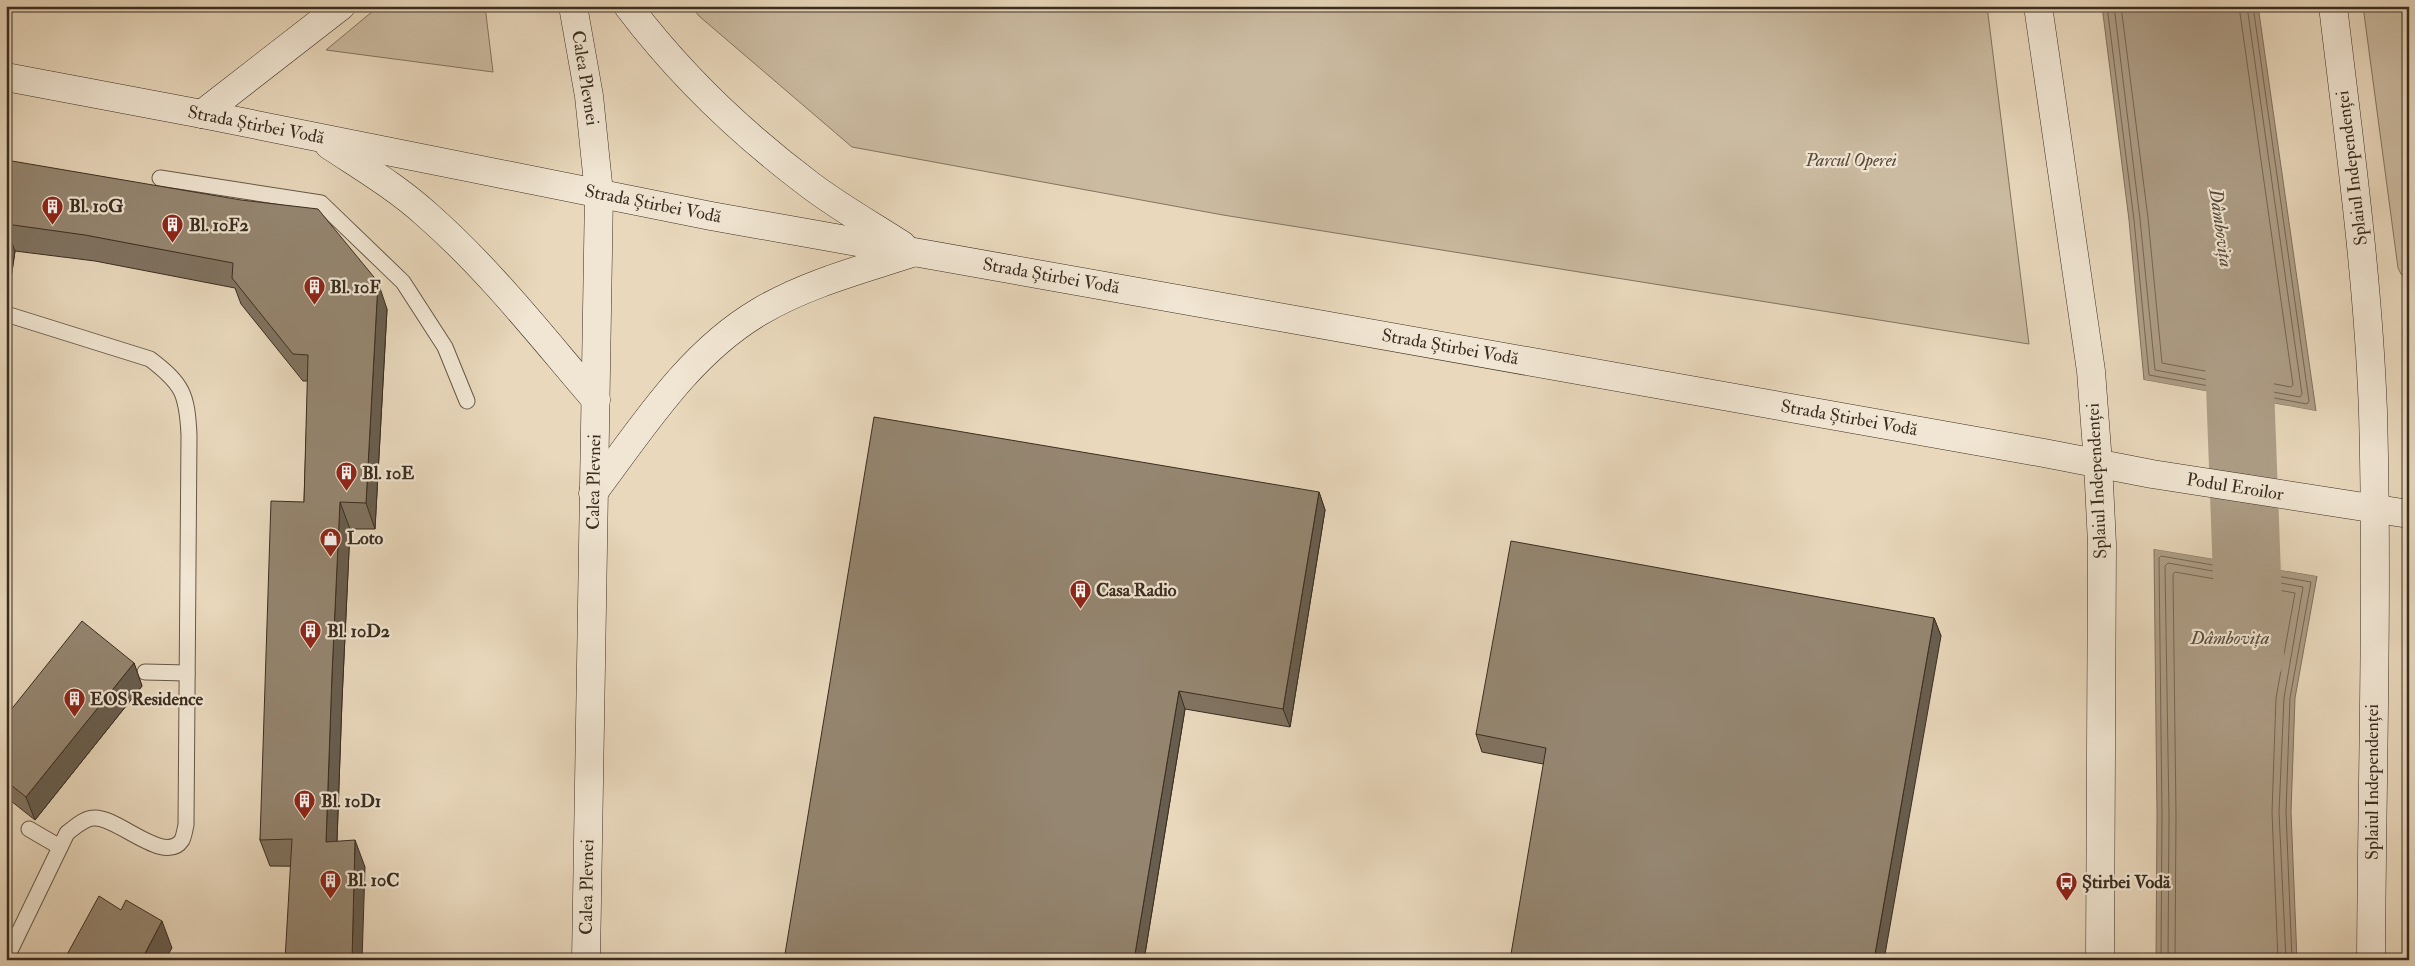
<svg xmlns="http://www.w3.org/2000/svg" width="2415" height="966" viewBox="0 0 2415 966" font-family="'IM FELL Double Pica',serif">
	<rect width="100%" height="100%" fill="#e9d8bc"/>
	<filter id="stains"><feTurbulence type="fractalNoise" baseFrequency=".004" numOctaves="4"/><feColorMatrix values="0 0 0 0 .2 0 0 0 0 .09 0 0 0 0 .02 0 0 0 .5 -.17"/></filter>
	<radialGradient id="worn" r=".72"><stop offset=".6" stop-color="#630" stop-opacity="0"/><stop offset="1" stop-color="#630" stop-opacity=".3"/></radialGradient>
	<g fill="#cbbba1" stroke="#827460">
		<path d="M379,6h106l8,66 -167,-22z"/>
		<path d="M691,6h1296l42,338 -806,-129 -371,-68 -153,-131z"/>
		<path d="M2363,6h46v273l-8,-5 -3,-6z"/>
		<path d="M2409,317v36c-7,-10 -9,-27 0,-36z"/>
	</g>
	<g fill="#ae9e87" stroke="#80715e">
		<path d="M2102,6h156l58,405 -172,-31 -15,-160z"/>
		<path d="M2154,549l163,27 -22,122 -4,114 6,148h-141l1,-145z"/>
	</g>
	<g fill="#e9d8bc">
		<path d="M2144,380l172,31v3l-171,-31z"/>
		<path d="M2154,547l163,27v2l-163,-27z"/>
	</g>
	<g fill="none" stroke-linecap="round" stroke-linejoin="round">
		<g stroke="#746654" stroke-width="1">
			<path d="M2107,6l27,214 15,155 158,29 2,-3 -56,-395"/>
			<path d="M2114,6l26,213 15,151 145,27 2,-3 -55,-388"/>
			<path d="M2121,6l27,212 14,145 129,24 2,-2 -54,-379"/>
			<path d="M2161,960l1,-145 -3,-257 2,-2 150,26 -21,116 -4,114 6,148"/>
			<path d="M2168,960l1,-145 -4,-249 3,-3 135,24 -19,111 -5,114 7,148"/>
			<path d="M2175,960l1,-145 -3,-241 2,-2 120,21 -19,105 -4,114 6,148"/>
		</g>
		<path stroke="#ae9e87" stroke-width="68" d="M2232,306l7,53 11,298"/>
		<defs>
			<g id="service">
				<path d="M160,178l161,25 82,79 42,65 22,54"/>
				<path d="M6,314l144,45c33,25 37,35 39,76l-3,390c-1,4 -2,11 -4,15 -17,26 -65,-24 -88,-22 -10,0 -20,10 -27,15l-61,126"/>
				<path d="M145,672l42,1"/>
				<path d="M29,829l31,18"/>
			</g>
			<g id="secondary">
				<path d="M573,6l16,90 10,97 -13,767"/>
				<path d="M628,6c52,69 113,127 182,179 29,22 61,40 92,60"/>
				<path d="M2038,6l53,365 7,92 4,81 -2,416"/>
				<path d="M2333,6c16,135 35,270 40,406 5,183 -1,365 -2,548"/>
				<path d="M6,77l196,37 509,102 1333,237 108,21 257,40"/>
				<path d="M202,114l139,-108"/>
				<path d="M329,145c33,22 67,42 97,69 63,55 115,122 170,186"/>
				<path d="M593,493c49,-65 95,-139 166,-181 47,-28 101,-42 153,-59"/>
			</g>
		</defs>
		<use href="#service" stroke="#665847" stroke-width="17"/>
		<use href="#secondary" stroke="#3a2d20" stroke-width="29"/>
		<use href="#service" stroke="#f1e6d3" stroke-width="15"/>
		<use href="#secondary" stroke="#f1e6d3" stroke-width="28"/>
	</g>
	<g fill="#807361" stroke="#3a2d20">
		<path d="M242,6h21l-10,2z"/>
		<path d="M6,160l381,149 -12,220h-25l-8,171 -5,141 28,26 -95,-1 -10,-26 44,-338 4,-121h-5l-62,-77 -6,-16 -140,-27 -80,-10 -6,41h-3z"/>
		<path d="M1319,492l6,18 -35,217 -105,-18 -41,251h-360z"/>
		<path d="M1934,618l7,18 -398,128 -61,-12 -6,-18z"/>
		<path d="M134,663l8,23 -107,134 -29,-23v-81z"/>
	</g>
	<g fill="#685e4f" stroke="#3a2d20">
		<path d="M6,228l9,23 -6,41 -3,-8z"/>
		<path d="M378,282l9,27 -12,220 -9,-26z"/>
		<path d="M1319,492l6,18 -35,217 -7,-18z"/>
		<path d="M340,502l10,27 -8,171 -6,168 -10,-26 6,-168z"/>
		<path d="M1934,618l7,18 -57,324h-10z"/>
		<path d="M134,663l8,23 -107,134 -9,-23z"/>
		<path d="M1179,691l6,18 -41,251h-10z"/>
		<path d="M355,840l10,27 -3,93h-10z"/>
		<path d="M162,921l10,27 -7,12h-23z"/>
	</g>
	<g fill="#958671" stroke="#3a2d20">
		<path d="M6,160l235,40 77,9 60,73 -12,221 -26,-1 -8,172 -6,168 29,-2 -3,120h-67l7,-121 -32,1 11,-339 33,1 4,-147 -15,-1 -61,-76 1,-15 -148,-28 -79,-11z"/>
		<path d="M874,417l445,75 -36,217 -104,-18 -45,269h-350z"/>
		<path d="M1511,541l423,77 -60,342h-364l36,-212 -70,-14z"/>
		<path d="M82,621l52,42 -108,134 -20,-16v-65z"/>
		<path d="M99,896l22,14 5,-10 36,21 -20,38 2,1h-80z"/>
	</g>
	<defs>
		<symbol id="building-pin" viewBox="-11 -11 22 30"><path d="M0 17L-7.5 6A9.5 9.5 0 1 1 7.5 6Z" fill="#8f2418" stroke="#f1e6d3"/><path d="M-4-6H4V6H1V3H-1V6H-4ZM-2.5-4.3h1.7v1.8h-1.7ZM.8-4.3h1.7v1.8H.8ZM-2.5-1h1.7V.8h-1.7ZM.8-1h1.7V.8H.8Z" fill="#fff"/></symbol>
		<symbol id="shop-pin" viewBox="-11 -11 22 30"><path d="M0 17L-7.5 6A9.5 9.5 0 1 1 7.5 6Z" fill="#8f2418" stroke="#f1e6d3"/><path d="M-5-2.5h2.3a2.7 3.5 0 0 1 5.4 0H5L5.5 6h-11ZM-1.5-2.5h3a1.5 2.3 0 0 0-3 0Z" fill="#fff"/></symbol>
		<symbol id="bus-pin" viewBox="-11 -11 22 30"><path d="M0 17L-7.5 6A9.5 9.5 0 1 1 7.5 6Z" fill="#8f2418" stroke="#f1e6d3"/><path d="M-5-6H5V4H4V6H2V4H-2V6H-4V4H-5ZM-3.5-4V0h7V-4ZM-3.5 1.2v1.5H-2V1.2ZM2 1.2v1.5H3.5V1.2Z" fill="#fff"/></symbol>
	</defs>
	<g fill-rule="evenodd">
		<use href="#building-pin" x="40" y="194" width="25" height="34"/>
		<use href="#building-pin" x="160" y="212" width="25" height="34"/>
		<use href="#building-pin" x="302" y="274" width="25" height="34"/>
		<use href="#building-pin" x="334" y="460" width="25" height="34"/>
		<use href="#shop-pin" x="318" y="526" width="25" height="34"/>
		<use href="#building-pin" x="1068" y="578" width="25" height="34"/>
		<use href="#building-pin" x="298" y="618" width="25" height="34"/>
		<use href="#building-pin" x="62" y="686" width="25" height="34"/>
		<use href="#building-pin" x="292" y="788" width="25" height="34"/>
		<use href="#building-pin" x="318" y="868" width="25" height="34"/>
		<use href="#bus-pin" x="2054" y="870" width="25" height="34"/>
	</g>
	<g text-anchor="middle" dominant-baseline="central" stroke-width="4.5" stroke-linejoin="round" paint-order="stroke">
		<g font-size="18" fill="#3a2d20" stroke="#f1e6d3">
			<text transform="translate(585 78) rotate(81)">Calea Plevnei</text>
			<text transform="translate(256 125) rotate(11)">Strada Știrbei Vodă</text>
			<text transform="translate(2352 168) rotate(-97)">Splaiul Independenței</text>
			<text transform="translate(653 204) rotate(11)">Strada Știrbei Vodă</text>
			<text transform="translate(1051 276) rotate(10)">Strada Știrbei Vodă</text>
			<text transform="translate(1450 347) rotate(10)">Strada Știrbei Vodă</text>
			<text transform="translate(1849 418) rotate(10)">Strada Știrbei Vodă</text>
			<text transform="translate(2097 481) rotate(-93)">Splaiul Independenței</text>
			<text transform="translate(594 482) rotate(-89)">Calea Plevnei</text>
			<text transform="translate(2235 487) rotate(9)">Podul Eroilor</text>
			<text transform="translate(2372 782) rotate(-90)">Splaiul Independenței</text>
			<text transform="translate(587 887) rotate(-89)">Calea Plevnei</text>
		</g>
		<g font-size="18" font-style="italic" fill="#57493a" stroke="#f1e6d3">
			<text x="1851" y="160">Parcul Operei</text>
		</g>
		<g font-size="18" font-weight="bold" fill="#3a2d20" stroke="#f1e6d3" text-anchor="start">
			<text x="69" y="206">Bl. 10G</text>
			<text x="189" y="225">Bl. 10F2</text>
			<text x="330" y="287">Bl. 10F</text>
			<text x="362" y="473">Bl. 10E</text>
			<text x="347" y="538">Loto</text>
			<text x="1096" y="590">Casa Radio</text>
			<text x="327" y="631">Bl. 10D2</text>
			<text x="90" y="699">EOS Residence</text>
			<text x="321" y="801">Bl. 10D1</text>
			<text x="347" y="880">Bl. 10C</text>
			<text x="2082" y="882">Știrbei Vodă</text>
		</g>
		<g font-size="19" font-style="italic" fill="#57493a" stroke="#f1e6d3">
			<text transform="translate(2221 228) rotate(82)">Dâmbovița</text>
			<text x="2230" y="638">Dâmbovița</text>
		</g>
	</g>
	<rect width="2415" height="966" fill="none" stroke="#e9d8bc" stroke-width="25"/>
	<rect x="8" y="8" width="2400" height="951" fill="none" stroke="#3a2d20" stroke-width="2.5"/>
	<rect x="12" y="12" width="2390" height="941" fill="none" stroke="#3a2d20"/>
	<rect width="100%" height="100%" filter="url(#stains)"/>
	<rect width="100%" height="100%" fill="url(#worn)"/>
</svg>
